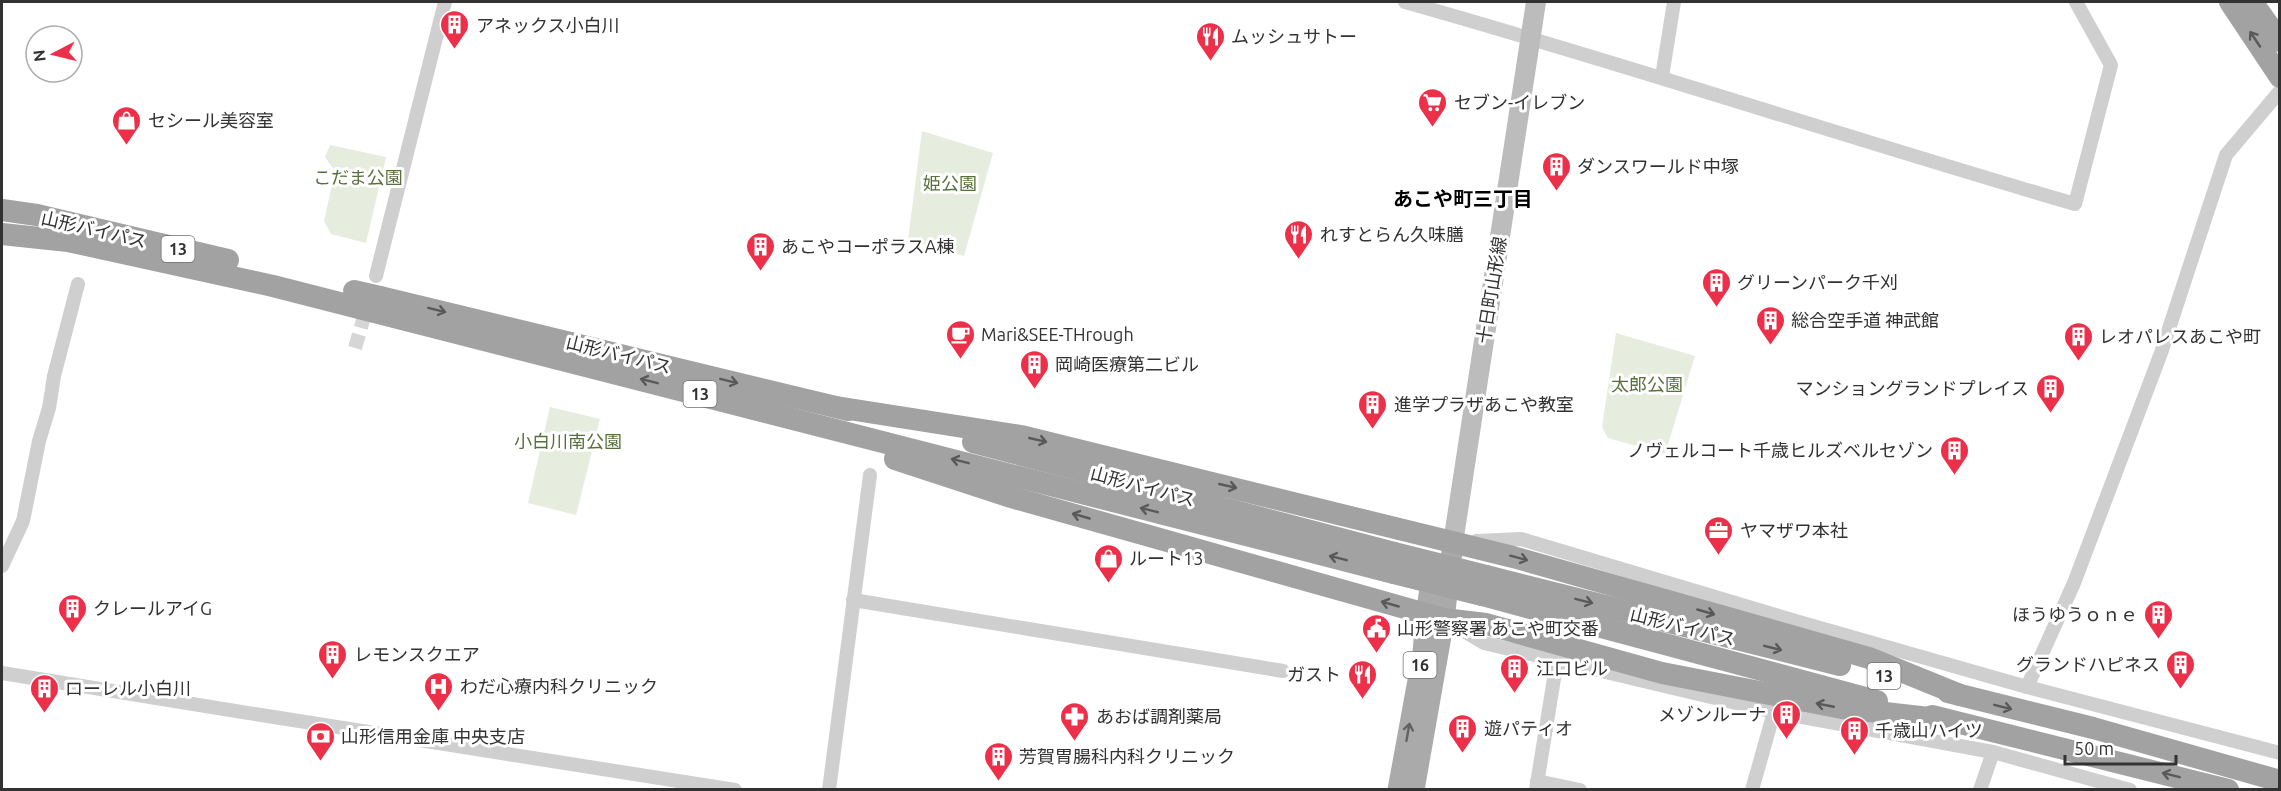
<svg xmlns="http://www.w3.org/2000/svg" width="2281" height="791" viewBox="0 0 2281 791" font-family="Ubuntu,'Noto Sans JP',sans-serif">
	<rect width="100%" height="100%" fill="#fff"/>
	<g fill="#e6ecde">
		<path d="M922,131l71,22 -29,103 -56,-16z"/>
		<path d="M330,145l56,12 -20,86 -35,-9 -7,-13 11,-50 -10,-14z"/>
		<path d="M1616,333l79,23 -30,98 -57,-16 -6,-11z"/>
		<path d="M550,407l50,12 -24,96 -48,-12z"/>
	</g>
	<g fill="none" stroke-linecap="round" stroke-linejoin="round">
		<path stroke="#d6d6d6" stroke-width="14" stroke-dasharray="14 7" stroke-linecap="butt" d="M355,348l13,-45"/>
		<g stroke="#cfcfcf" stroke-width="14">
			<path d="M1405,2c224,63 446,137 670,202l36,-139 -35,-63"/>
			<path d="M1662,77l12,-75"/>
			<path d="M376,276l69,-274"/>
			<path d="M1476,541l45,-2 271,81 235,67 253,66"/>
			<path d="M2,566l21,-45 16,-80 10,-33 5,-32 24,-92"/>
			<path d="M853,600l430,71"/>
			<path d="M1454,625l30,18 290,69 219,40 137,38"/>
			<path d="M2,673c244,41 488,77 733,117"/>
			<path d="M2027,687l47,-104 87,-230 65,-198 54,-64"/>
			<path d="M1537,781l43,9"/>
			<path d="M829,790l41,-315"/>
			<path d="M1536,790l21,-130"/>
			<path d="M1752,790l22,-78"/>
			<path d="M1980,790l13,-38"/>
		</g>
		<path stroke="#bcbcbc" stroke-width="20" d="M1453,543l83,-541"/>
		<g stroke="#aaa" stroke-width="21">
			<path d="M1398,790l25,-137 3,-39 8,-49"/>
			<path d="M1414,790l30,-171 9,-76"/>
		</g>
		<g stroke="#a2a2a2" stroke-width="22">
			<path d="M2230,2l50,75"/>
			<path d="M2252,2l28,39"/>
			<path d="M2,210l35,5 191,45"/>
			<path d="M2,234l66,7 205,45 1121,287"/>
			<path d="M380,297l468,113"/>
			<path d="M836,407l185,29 492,121 356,101 91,37"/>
			<path d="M973,442l421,111"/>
			<path d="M895,459l116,38 415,117 18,5 42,5 176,49 180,35 104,12"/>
			<path d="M1486,576l354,89"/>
			<path d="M1482,595l395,106"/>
			<path d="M1948,692l145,36 187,53"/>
			<path d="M1932,716l296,74"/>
		</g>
		<g stroke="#a2a2a2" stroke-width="22">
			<path d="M354,291l26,6"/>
			<path d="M1394,553l92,23"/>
			<path d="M1394,573l88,22"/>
		</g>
	</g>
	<defs><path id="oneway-shaft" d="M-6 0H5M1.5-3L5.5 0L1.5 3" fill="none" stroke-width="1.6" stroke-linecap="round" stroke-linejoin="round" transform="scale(1.5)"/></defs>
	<g stroke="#595959">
		<use href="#oneway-shaft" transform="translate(2255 39) rotate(-124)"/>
		<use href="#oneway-shaft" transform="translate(437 310) rotate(14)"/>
		<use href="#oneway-shaft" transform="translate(649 381) rotate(-166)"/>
		<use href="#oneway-shaft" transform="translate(729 381) rotate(14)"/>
		<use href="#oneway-shaft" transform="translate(1038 440) rotate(13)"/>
		<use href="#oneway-shaft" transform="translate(960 461) rotate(-166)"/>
		<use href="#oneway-shaft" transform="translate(1228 486) rotate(13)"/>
		<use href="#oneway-shaft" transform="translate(1149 510) rotate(-166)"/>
		<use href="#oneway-shaft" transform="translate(1081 516) rotate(-164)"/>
		<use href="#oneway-shaft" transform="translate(1338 558) rotate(-166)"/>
		<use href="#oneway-shaft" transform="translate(1519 558) rotate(15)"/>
		<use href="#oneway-shaft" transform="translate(1584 601) rotate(14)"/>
		<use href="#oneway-shaft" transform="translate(1390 604) rotate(-164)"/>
		<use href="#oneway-shaft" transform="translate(1706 612) rotate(16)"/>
		<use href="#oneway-shaft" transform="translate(1773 648) rotate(14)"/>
		<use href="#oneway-shaft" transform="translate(1825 705) rotate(-169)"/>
		<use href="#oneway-shaft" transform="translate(2003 707) rotate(14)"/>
		<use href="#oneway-shaft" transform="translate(2171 775) rotate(-166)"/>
	</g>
	<use stroke="#626262" href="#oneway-shaft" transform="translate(1408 732) rotate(-80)"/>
	<defs>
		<symbol id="building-pin" viewBox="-11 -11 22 30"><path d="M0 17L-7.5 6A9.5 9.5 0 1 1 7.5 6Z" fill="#ed3049" stroke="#fff"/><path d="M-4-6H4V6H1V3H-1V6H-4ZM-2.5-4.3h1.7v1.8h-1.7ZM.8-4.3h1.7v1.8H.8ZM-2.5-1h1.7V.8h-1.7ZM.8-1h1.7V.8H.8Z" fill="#fff"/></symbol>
		<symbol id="restaurant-pin" viewBox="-11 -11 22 30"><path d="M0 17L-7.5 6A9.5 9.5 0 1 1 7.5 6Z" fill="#ed3049" stroke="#fff"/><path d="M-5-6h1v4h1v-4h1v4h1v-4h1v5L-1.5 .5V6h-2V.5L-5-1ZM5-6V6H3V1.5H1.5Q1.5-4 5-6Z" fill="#fff"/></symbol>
		<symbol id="supermarket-pin" viewBox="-11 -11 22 30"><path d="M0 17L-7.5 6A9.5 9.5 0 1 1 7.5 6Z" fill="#ed3049" stroke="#fff"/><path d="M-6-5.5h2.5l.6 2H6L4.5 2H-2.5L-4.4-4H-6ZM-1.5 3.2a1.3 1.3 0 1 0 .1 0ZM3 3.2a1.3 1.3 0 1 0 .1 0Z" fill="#fff"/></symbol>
		<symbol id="shop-pin" viewBox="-11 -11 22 30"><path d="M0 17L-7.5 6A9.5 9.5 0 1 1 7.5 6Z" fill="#ed3049" stroke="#fff"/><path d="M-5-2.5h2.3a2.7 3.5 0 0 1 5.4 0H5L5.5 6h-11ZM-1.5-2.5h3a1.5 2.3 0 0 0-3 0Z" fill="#fff"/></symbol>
		<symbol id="cafe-pin" viewBox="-11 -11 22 30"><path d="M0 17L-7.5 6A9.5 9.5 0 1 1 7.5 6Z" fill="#ed3049" stroke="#fff"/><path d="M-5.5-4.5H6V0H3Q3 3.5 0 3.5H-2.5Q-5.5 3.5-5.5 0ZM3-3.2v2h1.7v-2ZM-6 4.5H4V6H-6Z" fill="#fff"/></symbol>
		<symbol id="office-pin" viewBox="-11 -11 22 30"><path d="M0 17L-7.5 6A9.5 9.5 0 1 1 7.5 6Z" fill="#ed3049" stroke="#fff"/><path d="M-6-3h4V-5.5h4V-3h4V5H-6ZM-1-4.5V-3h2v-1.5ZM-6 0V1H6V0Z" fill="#fff"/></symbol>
		<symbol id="civic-pin" viewBox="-11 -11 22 30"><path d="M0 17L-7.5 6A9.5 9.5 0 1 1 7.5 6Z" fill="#ed3049" stroke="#fff"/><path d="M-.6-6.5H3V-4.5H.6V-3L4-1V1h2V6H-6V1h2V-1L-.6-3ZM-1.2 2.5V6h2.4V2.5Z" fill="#fff"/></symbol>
		<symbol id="hospital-pin" viewBox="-11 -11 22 30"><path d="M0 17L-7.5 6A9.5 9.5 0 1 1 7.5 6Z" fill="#ed3049" stroke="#fff"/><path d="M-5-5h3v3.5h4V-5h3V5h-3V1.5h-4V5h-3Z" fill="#fff"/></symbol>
		<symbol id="pharmacy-pin" viewBox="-11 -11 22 30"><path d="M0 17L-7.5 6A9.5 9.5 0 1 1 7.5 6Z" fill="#ed3049" stroke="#fff"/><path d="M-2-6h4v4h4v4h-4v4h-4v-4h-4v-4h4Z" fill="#fff"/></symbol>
		<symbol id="bank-pin" viewBox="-11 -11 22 30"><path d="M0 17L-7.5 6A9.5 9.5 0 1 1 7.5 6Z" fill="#ed3049" stroke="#fff"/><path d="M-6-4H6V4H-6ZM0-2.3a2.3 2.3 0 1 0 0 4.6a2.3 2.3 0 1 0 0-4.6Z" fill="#fff"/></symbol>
	</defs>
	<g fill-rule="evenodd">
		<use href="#building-pin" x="438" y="8" width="33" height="45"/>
		<use href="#restaurant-pin" x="1194" y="20" width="33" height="45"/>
		<use href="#supermarket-pin" x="1416" y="86" width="33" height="45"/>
		<use href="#shop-pin" x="110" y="104" width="33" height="45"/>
		<use href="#building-pin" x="1540" y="150" width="33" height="45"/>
		<use href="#restaurant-pin" x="1282" y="218" width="33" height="45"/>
		<use href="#building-pin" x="744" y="230" width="33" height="45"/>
		<use href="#building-pin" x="1700" y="266" width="33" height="45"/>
		<use href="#building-pin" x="1754" y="304" width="33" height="45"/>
		<use href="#cafe-pin" x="944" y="318" width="33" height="45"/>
		<use href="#building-pin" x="2062" y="320" width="33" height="45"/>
		<use href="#building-pin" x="1018" y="348" width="33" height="45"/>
		<use href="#building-pin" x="2034" y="372" width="33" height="45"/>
		<use href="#building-pin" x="1356" y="388" width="33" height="45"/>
		<use href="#building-pin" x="1938" y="434" width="33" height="45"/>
		<use href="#office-pin" x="1702" y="514" width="33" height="45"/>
		<use href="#shop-pin" x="1092" y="542" width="33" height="45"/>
		<use href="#building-pin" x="56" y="592" width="33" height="45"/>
		<use href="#building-pin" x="2142" y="598" width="33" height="45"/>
		<use href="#civic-pin" x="1360" y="612" width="33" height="45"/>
		<use href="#building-pin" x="316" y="638" width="33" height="45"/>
		<use href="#building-pin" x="2164" y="648" width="33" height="45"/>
		<use href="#building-pin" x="1498" y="652" width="33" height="45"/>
		<use href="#restaurant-pin" x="1346" y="658" width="33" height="45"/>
		<use href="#hospital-pin" x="422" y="670" width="33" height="45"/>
		<use href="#building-pin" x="28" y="672" width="33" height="45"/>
		<use href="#building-pin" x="1770" y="698" width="33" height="45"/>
		<use href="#pharmacy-pin" x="1058" y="700" width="33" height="45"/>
		<use href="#building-pin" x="1446" y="712" width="33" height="45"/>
		<use href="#building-pin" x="1838" y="714" width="33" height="45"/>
		<use href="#bank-pin" x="304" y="720" width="33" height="45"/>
		<use href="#building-pin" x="982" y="740" width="33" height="45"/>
	</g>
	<g text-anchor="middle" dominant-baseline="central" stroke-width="6" stroke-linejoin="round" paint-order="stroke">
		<g fill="#fff" stroke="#707070" stroke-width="1.5">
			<rect x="161.5" y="236" width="33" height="26" rx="4.5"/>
			<rect x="683.5" y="381" width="33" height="26" rx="4.5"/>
			<rect x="1403.5" y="652" width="33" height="26" rx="4.5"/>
			<rect x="1867.5" y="663" width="33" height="26" rx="4.5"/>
		</g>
		<g font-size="16" font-weight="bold" fill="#323232">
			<text x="178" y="249">13</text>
			<text x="700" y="394">13</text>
			<text x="1420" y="665">16</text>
			<text x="1884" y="676">13</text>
		</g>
		<g font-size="18" fill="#323232" stroke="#fff" text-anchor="start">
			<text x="476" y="25">アネックス小白川</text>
			<text x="1231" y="36">ムッシュサトー</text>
			<text x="1454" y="102">セブン-イレブン</text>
			<text x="148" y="120">セシール美容室</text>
			<text x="1577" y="166">ダンスワールド中塚</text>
			<text x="1320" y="234">れすとらん久味膳</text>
			<text x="781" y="246">あこやコーポラスA棟</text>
			<text x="1737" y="282">グリーンパーク千刈</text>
			<text x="1791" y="320">総合空手道 神武館</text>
			<text x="981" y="334">Mari&amp;SEE-THrough</text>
			<text x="2099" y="336">レオパレスあこや町</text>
			<text x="1055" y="364">岡崎医療第二ビル</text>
			<text x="2029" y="388" text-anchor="end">マンショングランドプレイス</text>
			<text x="1394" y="404">進学プラザあこや教室</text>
			<text x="1933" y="450" text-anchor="end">ノヴェルコート千歳ヒルズベルセゾン</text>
			<text x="1740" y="530">ヤマザワ本社</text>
			<text x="1129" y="558">ルート13</text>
			<text x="93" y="608">クレールアイG</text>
			<text x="2138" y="614" text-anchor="end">ほうゆうｏｎｅ</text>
			<text x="1397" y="628">山形警察署 あこや町交番</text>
			<text x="354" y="654">レモンスクエア</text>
			<text x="2160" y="664" text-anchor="end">グランドハピネス</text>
			<text x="1536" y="668">江口ビル</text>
			<text x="1341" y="674" text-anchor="end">ガスト</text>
			<text x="460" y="686">わだ心療内科クリニック</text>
			<text x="65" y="688">ローレル小白川</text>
			<text x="1766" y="714" text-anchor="end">メゾンルーナ</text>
			<text x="1096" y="716">あおば調剤薬局</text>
			<text x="1484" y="728">遊パティオ</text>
			<text x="1875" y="730">千歳山ハイツ</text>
			<text x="341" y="736">山形信用金庫 中央支店</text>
			<text x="1019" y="756">芳賀胃腸科内科クリニック</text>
		</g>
		<g font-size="18" fill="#58713c" stroke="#fff">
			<text x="358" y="177">こだま公園</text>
			<text x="950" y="183">姫公園</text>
			<text x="1647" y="384">太郎公園</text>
			<text x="568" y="441">小白川南公園</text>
		</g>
		<g font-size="18" fill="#323232" stroke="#fff">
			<text transform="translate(94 229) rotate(13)">山形バイパス</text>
			<text transform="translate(1491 290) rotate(-81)">十日町山形線</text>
			<text transform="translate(619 354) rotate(14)">山形バイパス</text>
			<text transform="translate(1143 486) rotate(15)">山形バイパス</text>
			<text transform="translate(1683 626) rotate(14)">山形バイパス</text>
		</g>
		<g font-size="20" font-weight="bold" fill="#000" stroke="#fff">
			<text x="1463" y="198">あこや町三丁目</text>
		</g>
	</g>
	<rect width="2281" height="791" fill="none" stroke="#323232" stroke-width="6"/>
	<g transform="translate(54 54) rotate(263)"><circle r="28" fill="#ffffff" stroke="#adadad" stroke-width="1.5"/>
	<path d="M0-4.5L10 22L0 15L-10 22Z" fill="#ed3049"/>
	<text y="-9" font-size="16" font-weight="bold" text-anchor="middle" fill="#323232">N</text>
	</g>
	<path d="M2065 755v9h111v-9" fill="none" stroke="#323232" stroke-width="3"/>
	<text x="2074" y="755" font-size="18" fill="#323232" stroke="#ffffff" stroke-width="4.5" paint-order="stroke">50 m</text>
</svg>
